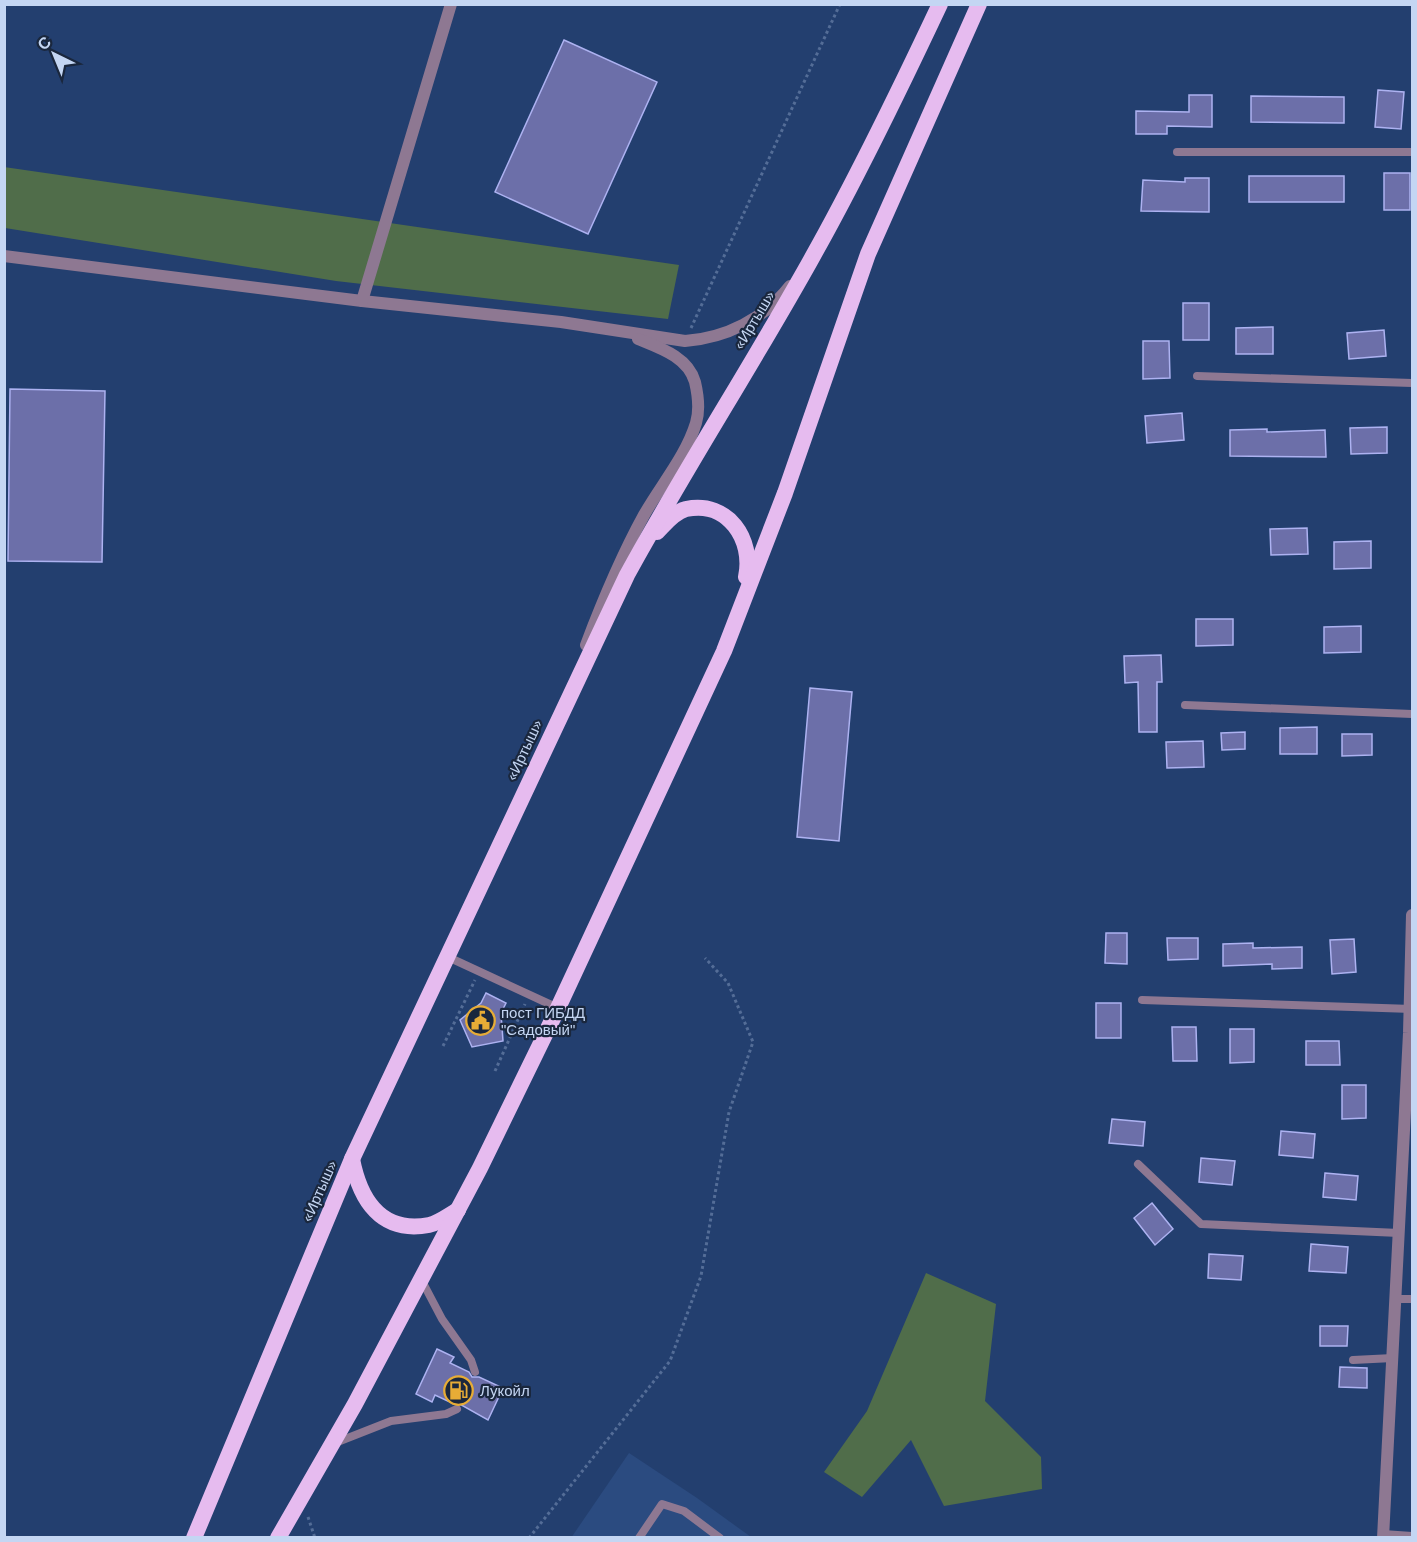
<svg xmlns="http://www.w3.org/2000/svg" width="1417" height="1542" viewBox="0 0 1417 1542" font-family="Arial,sans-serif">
	<rect width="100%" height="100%" fill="#233f6f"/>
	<path fill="#2b4b80" d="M629,1453l68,45 54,39 -180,1z"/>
	<g fill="#506d4a">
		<path d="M4,167l675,98 -11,54 -332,-38 -331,-53z"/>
		<path d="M926,1273l70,31 -11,97 56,56 1,32 -98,17 -33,-66 -49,57 -38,-25 43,-61z"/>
	</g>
	<g fill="#6c6fa9" stroke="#adb2f1" stroke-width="1.5">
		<path d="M564,40l93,42 -69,152 -93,-42z"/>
		<path d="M1378,90l26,2 -3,37 -26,-2z"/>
		<path d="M1189,95h23v32l-45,-1v8h-31v-23l53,1z"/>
		<path d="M1251,96l93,1v26l-93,-1z"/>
		<rect x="1384" y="173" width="26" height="37"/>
		<rect x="1249" y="176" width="95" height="26"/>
		<path d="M1185,178h24v34l-68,-1 2,-31 42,2z"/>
		<rect x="1183" y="303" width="26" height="37"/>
		<path d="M1273,327v27h-37v-26z"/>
		<path d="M1384,330l2,26 -37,3 -2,-26z"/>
		<path d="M1143,341h26l1,37 -27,1z"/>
		<path d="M10,389l95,2 -3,171 -94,-1z"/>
		<path d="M1182,413l2,27 -37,3 -2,-27z"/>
		<path d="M1387,427v26l-36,1 -1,-26z"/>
		<path d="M1267,429v3l58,-2 1,27 -96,-1v-26z"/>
		<path d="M1307,528l1,26 -37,1 -1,-26z"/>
		<path d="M1371,541v27l-37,1v-27z"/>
		<path d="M1196,619h37v26l-37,1z"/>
		<path d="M1361,626v26l-37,1v-26z"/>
		<path d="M1161,655l1,27h-5v50h-18l-1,-50 -13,1 -1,-27z"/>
		<path d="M810,688l42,4 -13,149 -42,-4z"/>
		<path d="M1317,727v27h-37v-26z"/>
		<path d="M1245,732v17l-23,1 -1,-17z"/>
		<path d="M1342,734h30v21l-30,1z"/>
		<path d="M1203,741l1,26 -37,1 -1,-26z"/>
		<path d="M1106,933h21v31l-22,-1z"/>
		<path d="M1167,938h31v21l-30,1z"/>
		<path d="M1354,939l2,33 -24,2 -2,-34z"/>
		<path d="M1253,943v5l49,-1v21l-30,1v-5l-49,2v-22z"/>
		<path d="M486,993l20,10 -5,10 2,28 -31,6 -12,-27 21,-17z"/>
		<rect x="1096" y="1003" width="25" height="35"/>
		<path d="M1172,1027h24l1,34h-24z"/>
		<path d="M1230,1029h24v33l-24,1z"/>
		<path d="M1306,1041h33l1,24h-34z"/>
		<path d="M1342,1085h24v33l-24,1z"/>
		<path d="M1112,1119l33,3 -2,24 -34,-3z"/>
		<path d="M1281,1131l34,3 -2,24 -34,-3z"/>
		<path d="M1201,1158l34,3 -3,24 -33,-3z"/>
		<path d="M1325,1173l33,3 -2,24 -33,-3z"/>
		<path d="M1152,1203l21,26 -18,16 -21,-27z"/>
		<path d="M1311,1244l37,3 -2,26 -37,-2z"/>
		<path d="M1209,1254l34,2 -2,24 -33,-2z"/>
		<path d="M1320,1326h28l-1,20h-27z"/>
		<path d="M437,1349l17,8 -4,6 19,9 3,5h7l24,11 -15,32 -30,-17 -4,1 -19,-9 -3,7 -16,-8z"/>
		<path d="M1340,1367l27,1v20l-28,-1z"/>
	</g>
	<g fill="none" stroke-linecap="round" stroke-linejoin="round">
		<g stroke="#546d97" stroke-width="3" stroke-dasharray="3 3" stroke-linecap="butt">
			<path d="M691,328l149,-324"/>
			<path d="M443,1046l32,-66"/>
			<path d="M495,1071l30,-67"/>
			<path d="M308,1517l7,21"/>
			<path d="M529,1538l141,-177 31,-85 28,-164 24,-70 -25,-59 -23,-25"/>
		</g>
		<g stroke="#8e7892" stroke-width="8">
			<path d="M1177,152h235"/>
			<path d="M1197,376l215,7"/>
			<path d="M1185,705l227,9"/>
			<path d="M448,957l110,51"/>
			<path d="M1142,1000l270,9"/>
			<path d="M1138,1164l63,60 198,9"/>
			<path d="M422,1281l20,38 29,41 4,12"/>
			<path d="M1396,1299h16"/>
			<path d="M1353,1360l40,-2"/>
			<path d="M335,1443l56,-22 55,-7 11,-5"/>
			<path d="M1383,1534l29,2"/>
			<path d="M639,1538l23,-34 22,7 36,27"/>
		</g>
		<g stroke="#8e7892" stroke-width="12">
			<path d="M4,256l358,45 199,21 124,19c41,-3 79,-22 105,-55"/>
			<path d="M362,301l89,-297"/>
			<path d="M586,645c17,-45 35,-88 58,-130 17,-30 42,-59 52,-92 4,-13 2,-28 -1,-41 -7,-25 -35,-34 -57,-43"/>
			<path d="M1383,1538l26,-505 3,-118"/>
		</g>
		<g stroke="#e6bbef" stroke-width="16">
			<path d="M657,532c8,-8 17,-20 29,-23 42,-9 68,31 60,68"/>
			<path d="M352,1159c8,41 29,75 77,66 10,-2 20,-10 29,-15"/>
			<path d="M194,1538l158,-379 275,-584c59,-108 126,-211 186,-319 46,-82 87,-167 127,-252"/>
			<path d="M278,1538l77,-134 125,-236 78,-160 166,-357 61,-158 83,-239 111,-250"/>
		</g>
	</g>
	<defs>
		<symbol id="civic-ring" viewBox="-11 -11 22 22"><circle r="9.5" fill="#1a273d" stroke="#e7ac36" stroke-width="1.5"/><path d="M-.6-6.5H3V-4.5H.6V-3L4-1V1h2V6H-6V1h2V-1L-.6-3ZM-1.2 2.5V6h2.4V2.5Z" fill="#e7ac36"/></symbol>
		<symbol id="fuel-ring" viewBox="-11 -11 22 22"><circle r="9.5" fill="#1a273d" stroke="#e7ac36" stroke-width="1.5"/><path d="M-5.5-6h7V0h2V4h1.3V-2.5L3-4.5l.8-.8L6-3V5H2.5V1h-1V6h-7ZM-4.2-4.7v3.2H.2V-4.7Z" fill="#e7ac36"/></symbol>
	</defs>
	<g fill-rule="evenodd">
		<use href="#civic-ring" x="464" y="1004" width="33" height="33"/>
		<use href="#fuel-ring" x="442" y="1374" width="33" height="33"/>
	</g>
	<g text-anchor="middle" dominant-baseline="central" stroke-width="4.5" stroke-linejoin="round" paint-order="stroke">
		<g font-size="15" fill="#c4d6f3" stroke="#1a273d">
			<text transform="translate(754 320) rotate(-59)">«Иртыш»</text>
			<text transform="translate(524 750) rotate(-65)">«Иртыш»</text>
			<text transform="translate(319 1191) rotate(-66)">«Иртыш»</text>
		</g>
		<g font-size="15" fill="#c4d6f3" stroke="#1a273d" text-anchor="start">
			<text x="501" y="1012">пост ГИБДД<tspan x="501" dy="17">"Садовый"</tspan></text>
			<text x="480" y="1390">Лукойл</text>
		</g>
	</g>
	<rect width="1417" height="1542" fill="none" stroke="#c4d6f3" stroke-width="12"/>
	<g transform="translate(54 54) rotate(317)" stroke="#1a273d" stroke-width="4.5" paint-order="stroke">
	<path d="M0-4.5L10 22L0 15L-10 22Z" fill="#c4d6f3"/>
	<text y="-9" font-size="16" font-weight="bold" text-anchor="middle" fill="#c4d6f3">С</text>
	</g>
</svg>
